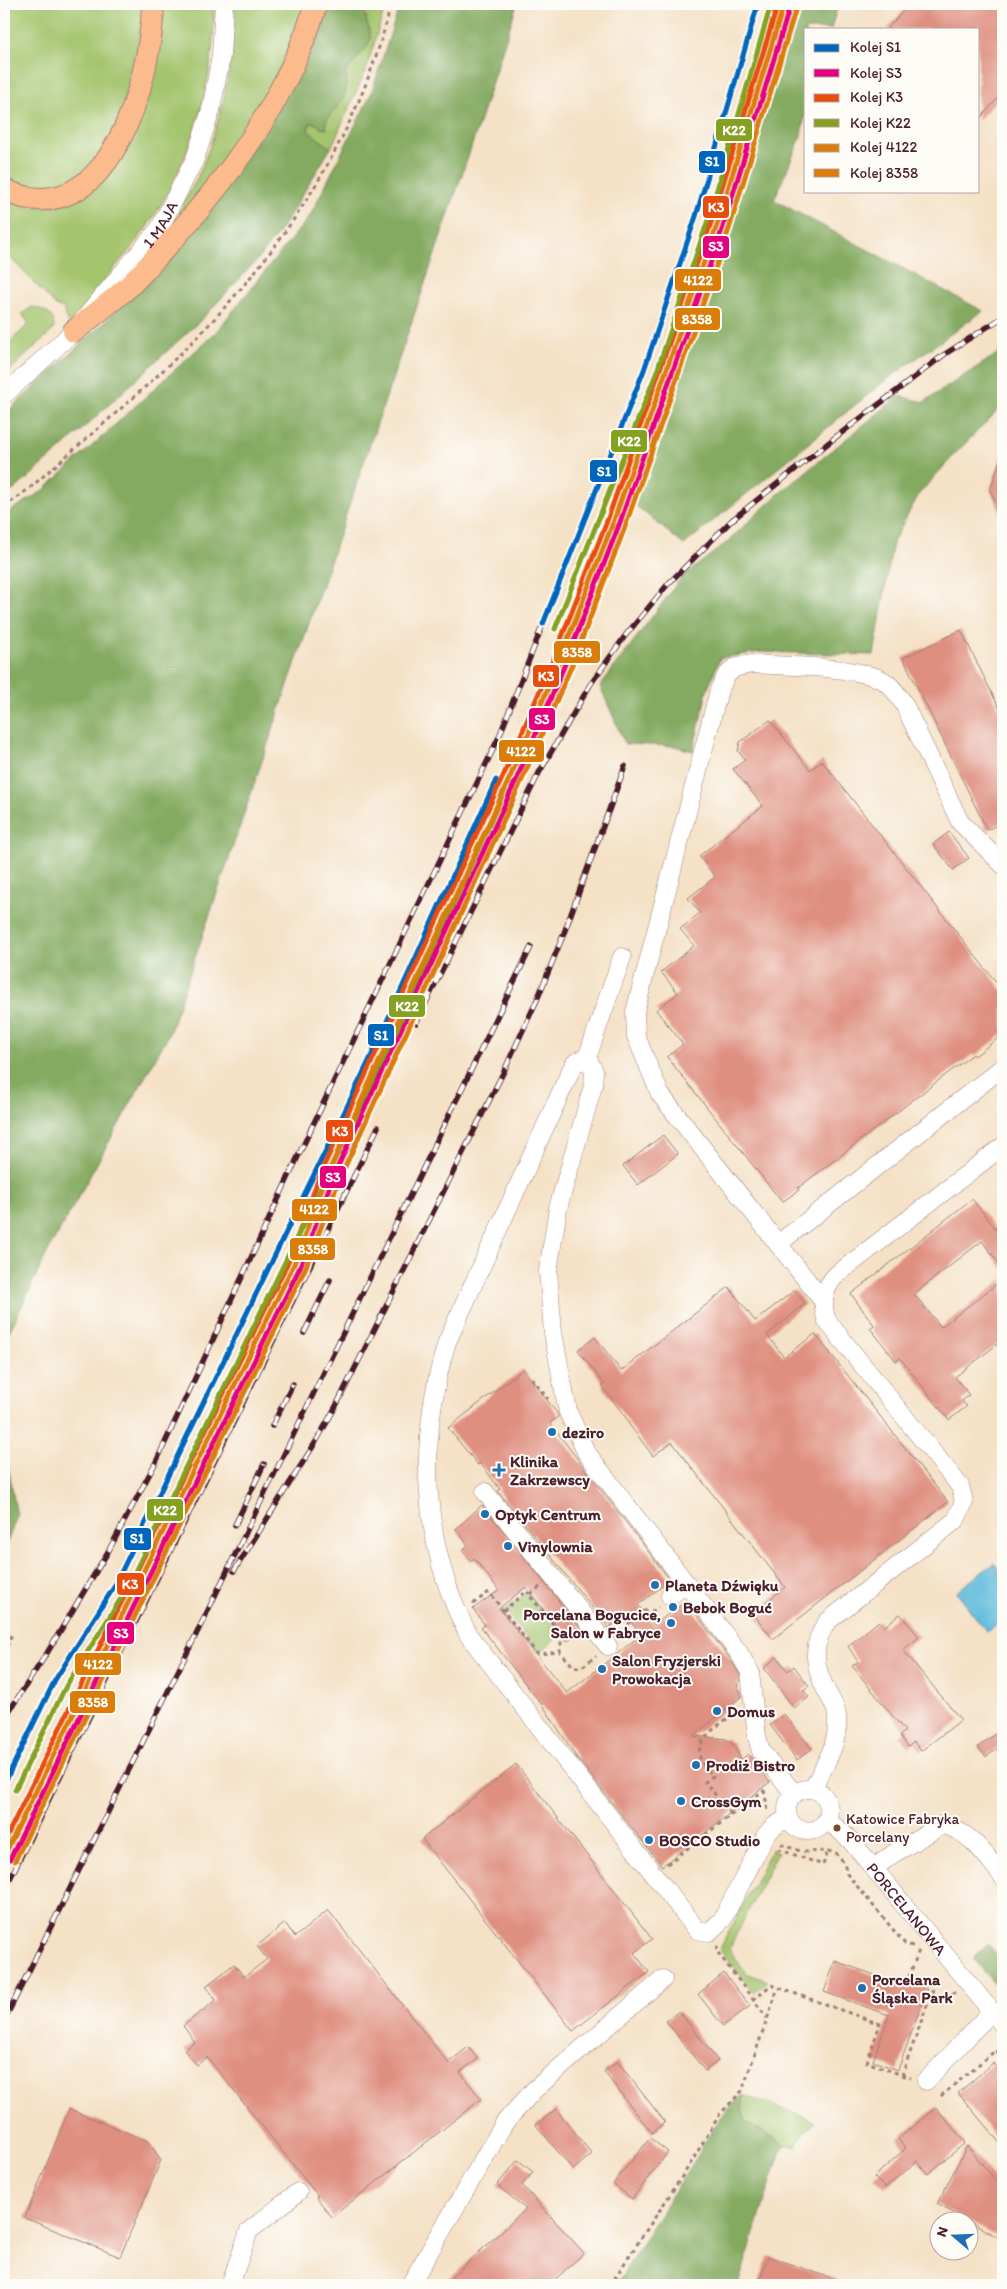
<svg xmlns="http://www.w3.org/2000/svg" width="1007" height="2289" viewBox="0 0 1007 2289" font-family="Itim,sans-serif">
	<rect width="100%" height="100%" fill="#fdfcf7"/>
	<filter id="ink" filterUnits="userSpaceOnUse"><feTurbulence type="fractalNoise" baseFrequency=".02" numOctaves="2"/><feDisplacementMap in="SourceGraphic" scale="10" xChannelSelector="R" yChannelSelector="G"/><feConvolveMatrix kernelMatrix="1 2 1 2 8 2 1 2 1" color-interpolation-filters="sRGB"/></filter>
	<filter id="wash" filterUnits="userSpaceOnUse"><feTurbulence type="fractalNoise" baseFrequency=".0096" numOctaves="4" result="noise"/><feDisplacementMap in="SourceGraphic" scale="20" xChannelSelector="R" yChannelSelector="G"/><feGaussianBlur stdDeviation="1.12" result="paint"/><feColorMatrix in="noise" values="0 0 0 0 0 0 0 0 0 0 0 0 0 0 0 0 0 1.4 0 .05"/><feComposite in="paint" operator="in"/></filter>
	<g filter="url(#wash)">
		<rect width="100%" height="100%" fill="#f4e1c6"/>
		<g fill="#a4c56e" stroke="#77724c">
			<path d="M15,4h130c-5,53 -21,133 -63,169 -4,4 -9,10 -15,12 -21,9 -43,1 -63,-5v-152z"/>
			<path d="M163,4h51c2,84 -27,171 -78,238 -9,12 -20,23 -29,35 -4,6 -8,13 -12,19 -8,10 -18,19 -27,28l-5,-16 -6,-1 -53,-56v-51c31,14 75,6 98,-19z"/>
			<path d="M233,4h73c-22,68 -75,161 -126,211l-1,-3c6,-14 15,-26 21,-40 22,-53 35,-111 33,-168z"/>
			<path d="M376,4h10l-20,66 -35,78 -24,-17 3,-8 15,1c3,-9 7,-10 12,-17 7,-10 11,-23 8,-34 15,-22 12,-51 31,-69z"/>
			<path d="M32,307c13,2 25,9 21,23l-49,46v-28l25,-24 -7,-10z"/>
			<path d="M527,1593l33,42 -21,18 -34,-43z"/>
			<path d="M772,1849l6,3 -49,97 17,24 22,8 -14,12 -34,-44z"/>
			<path d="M743,2095l72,26 -16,18 -3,8 -13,-2v-2l-37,-21 -5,-12z"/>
		</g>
		<g fill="#83aa61" stroke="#666446">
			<path d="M327,4h49l-11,10 6,24 -4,9 -22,26c9,36 -25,36 -18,56l-7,-1 -3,-4 -7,-1 -2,8 23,17 -51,83 -22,28 -55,59 -141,130 -48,42 -10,3v-78l109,-101 201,-276z"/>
			<path d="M400,4h117l-46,144 -302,886 -123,221 -42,88v-828l40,-25 171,-157 95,-117 61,-122z"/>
			<path d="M789,4h49l-7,25h-25v82l-6,28 -26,61 209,111 -101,72 -198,162 -55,-45 85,-244z"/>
			<path d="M1003,350v55l-49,50 -35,39 -26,48 -19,113 -114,-3 -40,6 -13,33 -14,60 -19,-5 -49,-2 -25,-58 82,-109 43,-33 50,-47 124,-101 25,6z"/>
			<path d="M4,1443l13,73 -13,35z"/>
			<path d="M988,1944l15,17v33l-30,-36z"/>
			<path d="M743,2095l-1,15 4,12 37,22 -45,141h-122l108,-173z"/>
		</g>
		<path fill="#5ebcdc" stroke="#546e84" d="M994,1563l9,13v43l-16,13 -31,-40z"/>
		<g id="blocks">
			<g fill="#df8f80">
				<path d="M909,4h94v88l-25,29v-92h-91z"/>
				<path d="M1001,457h2v60l-13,-27z"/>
				<path d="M961,630l42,86v106l-16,8 -84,-172z"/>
				<path d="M770,720l40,50 12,-9 181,230v43l-28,22 -2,-2 -175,134 1,2 -17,12 -115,-145 16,-13 -27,-34 22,-17 -17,-21 33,-26 -14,-17 20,-16 -12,-15 27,-21 -16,-21 64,-50 -30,-37 12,-9 -7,-9 2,-9z"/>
				<path d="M949,832l20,26 -16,12 -20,-26z"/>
				<path d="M663,1135l15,19 -40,31 -15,-19z"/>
				<path d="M972,1199l31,39v31l-21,-28 -68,53 27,33 62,-48v61l-48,37 14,18 -7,6 5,5 -18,14 -49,-62 -4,3 -26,-33 4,-3 -23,-31z"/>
				<path d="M729,1287l26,34 40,-31 10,14 -38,31 17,22 31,-23 133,168 -175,137 -20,-26 32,-26 -113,-145 -19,14 -25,-33 1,-1 -27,-36 2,-2 -26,-34 17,-13 26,34z"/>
				<path d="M523,1369l34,44 1,4 -8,6 120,157 -32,25 16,20 32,-24 44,58 10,16v7l-3,3 5,11 -49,40 33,3 7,5 8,16 7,-6 22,28 -108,84 -85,-108 -31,-48 -65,-83 4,-2 -12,-16 26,-19 -25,-32 -3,3 -9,-11 6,-5 -12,-16 26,-24 100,125 -14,11 -42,-54 -27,21 68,85 74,-58 -15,-20 -17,13 -111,-137 2,-2 -20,-26 -2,2 -30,-37z"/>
				<path d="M900,1614l19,23 -16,13 58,70 -40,31 -7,-9 -6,5 -8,-11 5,-5 -53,-65 6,-4 -10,-16 31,-25 5,6z"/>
				<path d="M777,1657l11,14 6,-5 15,20 -6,4 6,7 -15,11 -30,-40z"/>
				<path d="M784,1714l28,35 -15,11 -27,-35z"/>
				<path d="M998,1732l5,7v5l-17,13 -8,-10z"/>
				<path d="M516,1764l136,175 -18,14 15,19 -76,59 -151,-192z"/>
				<path d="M328,1910l120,153 20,-16 10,12 -18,13 21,27 -149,118 -16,-20 2,-1 -111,-139 -10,8 -13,-15 11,-8 -12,-16 33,-26 -10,-14 28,-22 10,13 23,-18 -10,-13 28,-23 10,14z"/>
				<path d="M835,1961l65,23 2,-4 25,9 -29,81 -25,-9 16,-46 -65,-23z"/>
				<path d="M724,1973l26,33 -27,20 -25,-32z"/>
				<path d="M679,2011l39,50 -13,10 -39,-50z"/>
				<path d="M617,2061l48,61 -13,11 -48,-61z"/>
				<path d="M993,2063l10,13v71l-45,-54z"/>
				<path d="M936,2107l29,36 -37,31 -11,-13 -32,27 -11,-11 32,-29 -8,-9z"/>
				<path d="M69,2109l79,32 13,19 -41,97 -95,-39z"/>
				<path d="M556,2109l36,45 -19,16 -37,-45z"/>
				<path d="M650,2138l18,14 -36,47 -19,-15z"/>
				<path d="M967,2146l36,43v51l-66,-36z"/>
				<path d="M518,2160l15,12 -11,13 62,68 -35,32h-106l83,-76 -29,-24z"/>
				<path d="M768,2256l77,27 -1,2h-86z"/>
			</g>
		</g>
	</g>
	<g filter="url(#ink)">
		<use href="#blocks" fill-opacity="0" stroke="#9f8078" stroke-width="1"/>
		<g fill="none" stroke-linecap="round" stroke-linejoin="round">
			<defs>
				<g id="minor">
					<path id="s1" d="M4,395l70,-64 85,-102 36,-70 16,-49 10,-54 3,-52"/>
					<path d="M586,1061l36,-104"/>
					<path d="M778,1244l225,-177"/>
					<path d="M823,1301l-163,-207 -24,-58 -1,-24 84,-322 7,-14 8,-8 17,-4c33,2 107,2 133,17 9,5 14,15 20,23l56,118 43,43"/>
					<path d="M485,1492l123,154"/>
					<path d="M670,1596l16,-13"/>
					<path d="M813,1789c11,-25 26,-43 24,-72 0,-9 -5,-16 -10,-25 -13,-25 -17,-47 1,-71l128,-101 8,-18 -4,-16 -133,-165c-6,-17 -4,-32 9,-46l167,-129"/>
					<circle cx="808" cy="1810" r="21"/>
					<path d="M788,1818l-15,9 -7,8 -44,85 -13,12 -12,-2 -228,-294c-48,-93 -52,-195 -22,-294l124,-272 4,-7 5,-3 10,3 4,8 -1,15 -35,122 -10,63 5,62 15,79 18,40 153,201 11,19 7,65 4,14 33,43"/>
					<path id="s2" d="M826,1821l11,7 14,13 152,184"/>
					<path d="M874,1868l19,-14 49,-29c28,5 44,31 61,52"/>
					<path d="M926,2081l66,-70"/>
					<path d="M230,2285l19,-54 49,-39"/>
					<path d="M410,2285l95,-163 29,-32 129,-111"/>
				</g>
				<g id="major">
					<path d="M4,190c106,49 147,-112 149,-186"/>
					<path d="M74,331c16,-13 32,-25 47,-38 15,-12 27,-27 40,-41 67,-71 127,-154 155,-248"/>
				</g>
			</defs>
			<use href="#minor" stroke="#9f8078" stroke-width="19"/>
			<use href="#major" stroke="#9f8078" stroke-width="24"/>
			<g stroke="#9f8078" stroke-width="3" stroke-dasharray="4 4" stroke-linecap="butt">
				<path d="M4,507l26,-19c57,-51 118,-100 171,-155 89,-93 160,-203 190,-329"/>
				<path d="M532,1378l16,21"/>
				<path d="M540,1587l-11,8 33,40 -2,17 14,15h8l14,-11"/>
				<path d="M473,1604l16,-12 48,62 23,-2"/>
				<path d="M503,1611l24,-20 2,3"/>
				<path d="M643,1611h10l5,-4"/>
				<path d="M651,1621l2,-10"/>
				<path d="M626,1632l4,-11"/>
				<path d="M620,1637l5,-4 13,-2"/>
				<path d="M4,1662l2,-14 7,-16"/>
				<path d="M764,1790l4,21"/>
				<path d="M731,1814l-26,-32 8,-6c-4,-5 -10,-10 -12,-16 -10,-20 24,-39 37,-49"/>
				<path d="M781,1844l22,8 25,-1 8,2 8,10 3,11 58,70 12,3"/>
				<path d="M778,1849l45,16 5,-14"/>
				<path d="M667,1864l97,-74"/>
				<path d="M718,1946l-2,4 51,68"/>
				<path d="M932,1994l13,6 10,-8"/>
				<path d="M753,2000l18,-15 109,39 -13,38 35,13 31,-86 -3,-5 -21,-7 10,-27"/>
				<path d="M902,2075l9,3"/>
				<path d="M941,2096l55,-46 7,9"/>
				<path d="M610,2285l79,-119 31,-52 22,-23 36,-103"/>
			</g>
			<use href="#minor" stroke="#fff" stroke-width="18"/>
			<use href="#major" stroke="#fbbb8c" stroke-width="22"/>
			<defs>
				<g id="rail">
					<path d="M416,1023l123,-250 51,-88 35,-49 43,-52 64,-64 100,-80 113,-86 58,-37"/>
					<path d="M304,1333l26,-53"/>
					<path d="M272,1426l21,-42"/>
					<path d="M235,1525l29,-61"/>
					<path d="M234,1571l83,-131 19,-34 168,-335 33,-71 27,-67 61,-167"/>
					<path d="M4,1719l43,-66 62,-103 48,-90 152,-327 190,-396 44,-113"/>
					<path d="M4,1891l374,-764"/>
					<path d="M4,2021l188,-378 339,-696"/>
				</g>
			</defs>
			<use href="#rail" stroke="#4a1f2b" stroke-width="5.5"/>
			<use href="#rail" stroke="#fdfcf7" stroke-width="4" stroke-dasharray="11" stroke-linecap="butt"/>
			<defs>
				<g id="rail-1">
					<path d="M543,624l101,-254 52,-154 62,-212"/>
					<path d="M4,1784l51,-104 59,-93 256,-528 126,-279"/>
				</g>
				<path id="rail-2" d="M10,1859l290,-592 33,-90 184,-399 48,-114 54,-139 104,-298 67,-221"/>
				<path id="rail-3" d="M4,1842l284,-580 33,-90 184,-400 48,-112 54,-139 104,-298 67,-219"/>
				<g id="rail-4">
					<path d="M555,629l101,-255 52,-154 62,-212"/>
					<path d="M15,1790l51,-104 59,-94 256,-528 126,-279"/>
				</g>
				<path id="rail-5" d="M4,1856l290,-592 33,-89 184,-400 48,-113 54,-139 104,-298 67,-221"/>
				<path id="rail-6" d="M15,1861l290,-592 34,-89 183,-400 49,-113 54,-140 104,-298 67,-221"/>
			</defs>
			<use href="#rail-1" stroke="#fdfcf7" stroke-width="9"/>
			<use href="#rail-2" stroke="#fdfcf7" stroke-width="9"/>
			<use href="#rail-3" stroke="#fdfcf7" stroke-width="9"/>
			<use href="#rail-4" stroke="#fdfcf7" stroke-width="9"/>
			<use href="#rail-5" stroke="#fdfcf7" stroke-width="9"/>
			<use href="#rail-6" stroke="#fdfcf7" stroke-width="9"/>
			<use href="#rail-1" stroke="#0065bd" stroke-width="5"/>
			<use href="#rail-2" stroke="#e5007d" stroke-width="5"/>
			<use href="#rail-3" stroke="#e84d0f" stroke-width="5"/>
			<use href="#rail-4" stroke="#86a121" stroke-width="5"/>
			<use href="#rail-5" stroke="#db7d09" stroke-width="5"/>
			<use href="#rail-6" stroke="#db7d09" stroke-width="5"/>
		</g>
	</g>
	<g fill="#1f6fb2" stroke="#fdfcf7" stroke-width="2">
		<circle cx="552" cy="1432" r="5"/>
		<path d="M496.5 1462.5h5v5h5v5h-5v5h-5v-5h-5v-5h5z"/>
		<circle cx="485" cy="1514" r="5"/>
		<circle cx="508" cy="1546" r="5"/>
		<circle cx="655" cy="1585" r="5"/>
		<circle cx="673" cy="1607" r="5"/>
		<circle cx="671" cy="1623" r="5"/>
		<circle cx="602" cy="1669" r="5"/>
		<circle cx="717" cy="1711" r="5"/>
		<circle cx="696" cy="1765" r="5"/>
		<circle cx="681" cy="1801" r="5"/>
		<circle cx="649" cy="1840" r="5"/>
		<circle cx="862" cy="1988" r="5"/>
	</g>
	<circle fill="#7a4b2a" stroke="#fdfcf7" stroke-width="2" cx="837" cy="1828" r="4.5"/>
	<g text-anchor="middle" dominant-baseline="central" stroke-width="4" stroke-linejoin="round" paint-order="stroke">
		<g font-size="15" fill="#4a1f2b" stroke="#fdfcf7" text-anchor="start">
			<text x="846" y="1819">Katowice Fabryka<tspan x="846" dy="18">Porcelany</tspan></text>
		</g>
		<g font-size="16" fill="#4a1f2b" stroke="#fdfcf7">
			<text stroke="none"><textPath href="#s1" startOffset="232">1 MAJA</textPath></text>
			<text stroke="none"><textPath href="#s2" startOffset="120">PORCELANOWA</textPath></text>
		</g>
		<g font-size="16" font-weight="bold" fill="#4a1f2b" stroke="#fdfcf7" text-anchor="start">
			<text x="562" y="1432">deziro</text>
			<text x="510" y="1461">Klinika<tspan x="510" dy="18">Zakrzewscy</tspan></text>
			<text x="495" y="1514">Optyk Centrum</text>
			<text x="518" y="1546">Vinylownia</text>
			<text x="665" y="1585">Planeta Dźwięku</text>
			<text x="683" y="1607">Bebok Boguć</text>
			<text x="661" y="1614" text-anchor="end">Porcelana Bogucice,<tspan x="661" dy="18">Salon w Fabryce</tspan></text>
			<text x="612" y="1660">Salon Fryzjerski<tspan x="612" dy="18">Prowokacja</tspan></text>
			<text x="727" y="1711">Domus</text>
			<text x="706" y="1765">Prodiż Bistro</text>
			<text x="691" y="1801">CrossGym</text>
			<text x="659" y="1840">BOSCO Studio</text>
			<text x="872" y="1979">Porcelana<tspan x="872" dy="18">Śląska Park</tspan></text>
		</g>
	</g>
	<g stroke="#fdfcf7" stroke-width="2">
		<rect x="715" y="118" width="38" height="24" rx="5" fill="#86a121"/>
		<rect x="698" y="150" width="28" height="24" rx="5" fill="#0065bd"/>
		<rect x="702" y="195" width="28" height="24" rx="5" fill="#e84d0f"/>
		<rect x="702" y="235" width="28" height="24" rx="5" fill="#e5007d"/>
		<rect x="674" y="268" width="48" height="24" rx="5" fill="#db7d09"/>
		<rect x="674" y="307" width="47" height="24" rx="5" fill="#db7d09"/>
		<rect x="610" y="429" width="38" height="24" rx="5" fill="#86a121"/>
		<rect x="589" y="459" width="29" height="24" rx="5" fill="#0065bd"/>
		<rect x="553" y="640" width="48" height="24" rx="5" fill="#db7d09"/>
		<rect x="532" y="664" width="28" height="24" rx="5" fill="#e84d0f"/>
		<rect x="528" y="707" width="28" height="24" rx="5" fill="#e5007d"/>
		<rect x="498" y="739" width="47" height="24" rx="5" fill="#db7d09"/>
		<rect x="388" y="994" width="38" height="24" rx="5" fill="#86a121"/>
		<rect x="367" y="1023" width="28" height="24" rx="5" fill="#0065bd"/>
		<rect x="325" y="1119" width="29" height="24" rx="5" fill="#e84d0f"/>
		<rect x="319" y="1165" width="28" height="24" rx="5" fill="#e5007d"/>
		<rect x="291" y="1198" width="47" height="24" rx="5" fill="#db7d09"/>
		<rect x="289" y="1237" width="47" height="24" rx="5" fill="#db7d09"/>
		<rect x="146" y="1498" width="38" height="24" rx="5" fill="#86a121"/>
		<rect x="123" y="1527" width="29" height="24" rx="5" fill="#0065bd"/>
		<rect x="116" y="1572" width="29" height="24" rx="5" fill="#e84d0f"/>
		<rect x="106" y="1621" width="29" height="24" rx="5" fill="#e5007d"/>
		<rect x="74" y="1652" width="48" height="24" rx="5" fill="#db7d09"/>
		<rect x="69" y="1690" width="47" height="24" rx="5" fill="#db7d09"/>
	</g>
	<g font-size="14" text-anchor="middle" font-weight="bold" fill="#fff">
		<text x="734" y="135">K22</text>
		<text x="712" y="166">S1</text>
		<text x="716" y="212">K3</text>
		<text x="716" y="251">S3</text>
		<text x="698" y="285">4122</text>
		<text x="697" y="324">8358</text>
		<text x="629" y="446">K22</text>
		<text x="604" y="476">S1</text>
		<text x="577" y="657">8358</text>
		<text x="546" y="681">K3</text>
		<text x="542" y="724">S3</text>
		<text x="521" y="756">4122</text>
		<text x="407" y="1011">K22</text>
		<text x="381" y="1040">S1</text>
		<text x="340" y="1136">K3</text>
		<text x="333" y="1182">S3</text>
		<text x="314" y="1214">4122</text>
		<text x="313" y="1254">8358</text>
		<text x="165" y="1515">K22</text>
		<text x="137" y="1543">S1</text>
		<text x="130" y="1589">K3</text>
		<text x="121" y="1638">S3</text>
		<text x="98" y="1669">4122</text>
		<text x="93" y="1707">8358</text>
	</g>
	<rect width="1007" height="2289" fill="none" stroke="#fdfcf7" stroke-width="20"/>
	<rect x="804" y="28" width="175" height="165" fill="#fdfcf7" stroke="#b5a4a5"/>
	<rect x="814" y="44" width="25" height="8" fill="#0065bd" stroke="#b5a4a5"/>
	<text x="850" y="52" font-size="15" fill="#4a1f2b">Kolej S1</text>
	<rect x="814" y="69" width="25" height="8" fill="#e5007d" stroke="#b5a4a5"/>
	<text x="850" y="78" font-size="15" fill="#4a1f2b">Kolej S3</text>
	<rect x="814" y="94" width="25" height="8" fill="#e84d0f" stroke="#b5a4a5"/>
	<text x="850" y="102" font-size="15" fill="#4a1f2b">Kolej K3</text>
	<rect x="814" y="119" width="25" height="8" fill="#86a121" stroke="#b5a4a5"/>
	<text x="850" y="128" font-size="15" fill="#4a1f2b">Kolej K22</text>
	<rect x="814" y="144" width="25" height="8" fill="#db7d09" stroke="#b5a4a5"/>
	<text x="850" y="152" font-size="15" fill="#4a1f2b">Kolej 4122</text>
	<rect x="814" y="169" width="25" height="8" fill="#db7d09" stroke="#b5a4a5"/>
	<text x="850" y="178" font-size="15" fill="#4a1f2b">Kolej 8358</text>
	<g transform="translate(954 2236) rotate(289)"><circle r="24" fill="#fdfcf7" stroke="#b5a4a5"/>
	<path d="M0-4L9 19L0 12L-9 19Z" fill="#1f6fb2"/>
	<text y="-8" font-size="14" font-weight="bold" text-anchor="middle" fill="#4a1f2b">N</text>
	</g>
</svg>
